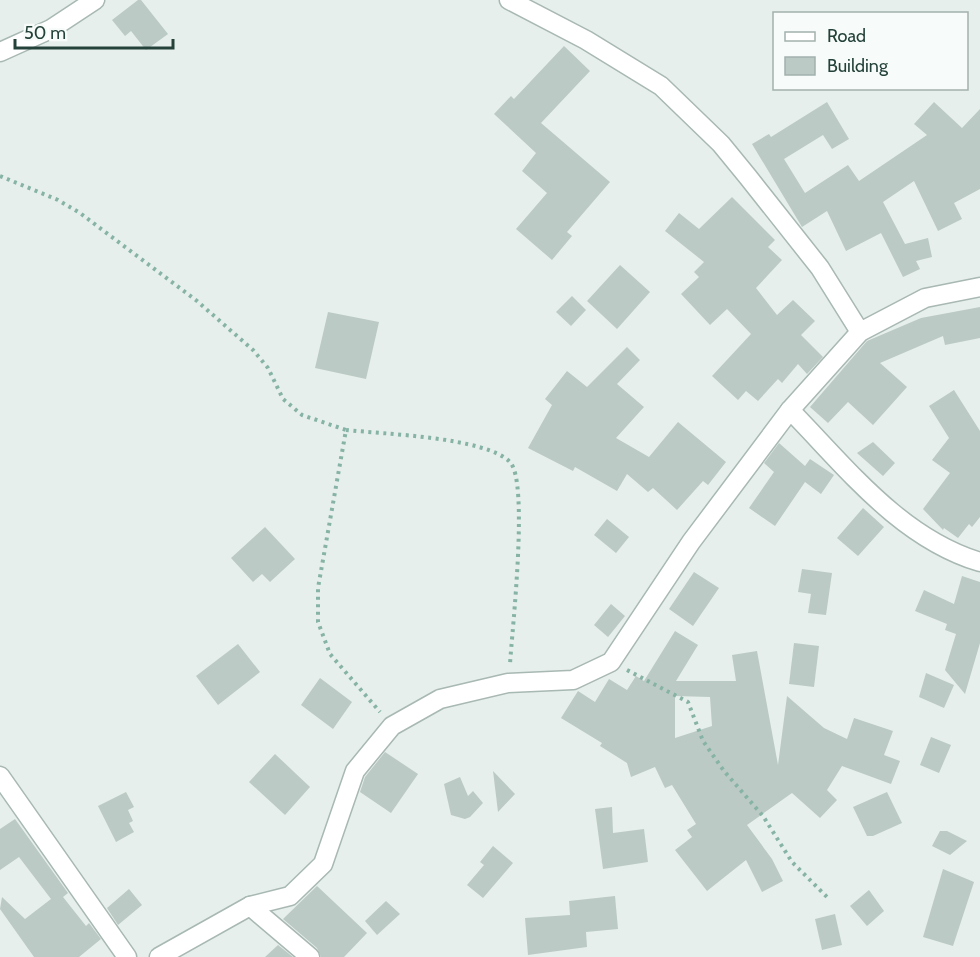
<svg xmlns="http://www.w3.org/2000/svg" width="980" height="957" viewBox="0 0 980 957" font-family="Cabin,sans-serif">
	<rect width="100%" height="100%" fill="#e6efeb"/>
	<g fill="#bbcac4" fill-rule="evenodd">
		<path d="M138,0h3l27,34 -22,16 -15,-19 -6,5 -13,-16z"/>
		<path d="M564,46l26,25 -49,52 69,59 -43,50 5,4 -20,24 -36,-31 31,-36 -25,-22 14,-18 -42,-39 17,-18 3,3z"/>
		<path d="M827,102l22,37 -17,10 -9,-14 -39,24 21,34 43,-28 11,16 68,-46 -13,-11 20,-22 28,26 18,-19v80l-26,14 8,16 -24,12 -24,-50 -31,21 22,42 23,-6 4,19 -16,4 4,8 -17,8 -22,-44 -35,18 -19,-40 -25,16 -50,-83 17,-10 2,3z"/>
		<path d="M732,197l43,43 -7,7 14,13 -26,28 21,27 16,-15 22,21 -14,14 22,22 -16,17 -9,-10 -16,19 -4,-4 -20,22 -12,-10 -8,9 -26,-24 39,-42 -24,-25 -17,16 -29,-31 18,-17 -5,-5 10,-10 -39,-31 14,-18 20,16z"/>
		<path d="M620,265l30,27 -33,37 -30,-28z"/>
		<path d="M572,296l14,14 -15,16 -15,-14z"/>
		<path d="M980,307v31l-35,7 -2,-9 -63,27 27,24 -34,38 -25,-23 -20,21 -18,-16 57,-66 54,-23z"/>
		<path d="M328,312l51,10 -13,57 -51,-11z"/>
		<path d="M627,347l13,13 -23,24 27,23 -28,31 33,19 29,-35 48,40 -18,23 -5,-4 -26,29 -24,-22 -5,4 -21,-18 -10,17 -42,-24 -2,4 -45,-23 24,-43 -7,-6 22,-28 20,16z"/>
		<path d="M954,390l26,41v86l-8,10 -3,-3 -11,14 -14,-10 -1,2 -20,-21 27,-36 -18,-13 17,-22 -20,-32z"/>
		<path d="M873,442l22,21 -12,13 -26,-23z"/>
		<path d="M779,443l26,23 5,-7 24,16 -13,19 -16,-12 -30,44 -26,-18 25,-36 -10,-9z"/>
		<path d="M863,508l21,19 -26,29 -21,-18z"/>
		<path d="M607,519l22,18 -13,16 -22,-18z"/>
		<path d="M265,527l30,32 -25,23 -8,-8 -9,8 -22,-24z"/>
		<path d="M802,569l30,4 -6,42 -18,-2 3,-19 -13,-2z"/>
		<path d="M694,572l25,16 -26,38 -24,-17z"/>
		<path d="M962,576l18,6v61l-15,51 -20,-24 11,-36 -11,-4 2,-6 -32,-13 9,-21 30,14z"/>
		<path d="M611,604l14,12 -17,21 -14,-12z"/>
		<path d="M675,631l23,14 -22,36h60l-4,-26 25,-4 21,114 9,-69 37,32 23,11 7,-21 39,13 -9,24 16,6 -9,23 -49,-18 -15,24 10,10 -17,18 -28,-25 -45,32 25,34 11,22 -21,11 -16,-32 -39,31 -32,-41 17,-13 -5,-7 9,-6 -24,-39 -7,3 -10,-21 -24,10 -4,-14 -27,-17 2,-3 -41,-25 17,-27 17,11 14,-23 18,11 9,-14 8,5zM675,696l35,1 2,29 -37,12z"/>
		<path d="M794,643l25,3 -5,41 -25,-3z"/>
		<path d="M238,644l22,28 -42,33 -22,-29z"/>
		<path d="M926,673l28,12 -10,23 -25,-11z"/>
		<path d="M320,678l32,24 -19,27 -32,-24z"/>
		<path d="M931,737l20,8 -12,28 -19,-8z"/>
		<path d="M385,752l33,22 -27,39 -31,-21 5,-15z"/>
		<path d="M275,754l35,33 -25,28 -36,-33z"/>
		<path d="M493,771l22,23 -17,18z"/>
		<path d="M460,777l8,19 5,-5 10,12 -13,14 -5,2 -14,-4 -7,-31z"/>
		<path d="M126,792l8,15 -6,3 5,11 -4,2 5,9 -18,10 -18,-36z"/>
		<path d="M887,792l15,31 -29,13h-6l-14,-29z"/>
		<path d="M612,807l1,26 31,-4 4,33 -45,7 -8,-60z"/>
		<path d="M15,819l53,74 -5,4 23,29 3,-3 12,16 -22,18h-45l-34,-48 2,-12 23,22 26,-20 -32,-42 -19,13v-41z"/>
		<path d="M940,831h7l20,10 -17,14 -18,-9z"/>
		<path d="M493,846l20,17 -30,35 -16,-13 17,-20 -4,-3z"/>
		<path d="M943,869l31,13 -21,64 -30,-9z"/>
		<path d="M317,886l50,47 -23,24h-23l-4,-9 -34,-29z"/>
		<path d="M129,889l13,16 -24,20 -11,-17z"/>
		<path d="M869,890l15,21 -17,15 -17,-20z"/>
		<path d="M615,896l3,33 -32,3 1,15 -59,8 -3,-37 45,-3 -1,-14z"/>
		<path d="M386,901l14,13 -23,21 -12,-14z"/>
		<path d="M835,914l7,31 -20,5 -7,-31z"/>
		<path d="M278,945l15,12h-28z"/>
	</g>
	<g fill="none" stroke-linecap="round" stroke-linejoin="round">
		<defs>
			<g id="street">
				<path d="M509,0l77,40 75,46 60,58 27,33 72,91 40,64"/>
				<path d="M0,52l51,-23 44,-29"/>
				<path d="M790,410c56,57 110,128 190,152"/>
				<path d="M0,776l127,181"/>
				<path d="M250,906l60,51"/>
				<path d="M159,957l91,-51 40,-10 33,-32 32,-93 37,-45 48,-27 68,-16 65,-3 38,-18 80,-120 99,-132 70,-78 65,-34 55,-11"/>
			</g>
		</defs>
		<use href="#street" stroke="#a8b8b2" stroke-width="21"/>
		<g stroke="#86b3a5" stroke-width="4" stroke-dasharray="3 4.5" stroke-linecap="butt">
			<path d="M0,176l58,24 22,13 117,88 56,49 15,18 15,31 19,16 44,15 -28,158v34l12,32 50,58"/>
			<path d="M346,430c37,4 139,7 164,32 19,20 2,169 0,202"/>
			<path d="M627,670l61,32 15,39 21,30 39,45 29,46 38,38"/>
		</g>
		<use href="#street" stroke="#fff" stroke-width="18"/>
	</g>
	<rect x="773" y="12" width="195" height="78" fill="#f7fbf9" stroke="#a3b1ad" stroke-width="1.5"/>
	<rect x="785" y="32" width="30" height="9" fill="#ffffff" stroke="#a3b1ad" stroke-width="1.5"/>
	<text x="827" y="42" font-size="18" fill="#24423a">Road</text>
	<rect x="785" y="57" width="30" height="18" fill="#bbcac4" stroke="#a3b1ad" stroke-width="1.5"/>
	<text x="827" y="72" font-size="18" fill="#24423a">Building</text>
	<path d="M15 39v9h158v-9" fill="none" stroke="#24423a" stroke-width="3"/>
	<text x="24" y="39" font-size="18" fill="#24423a" stroke="#f7fbf9" stroke-width="4.5" paint-order="stroke">50 m</text>
</svg>
